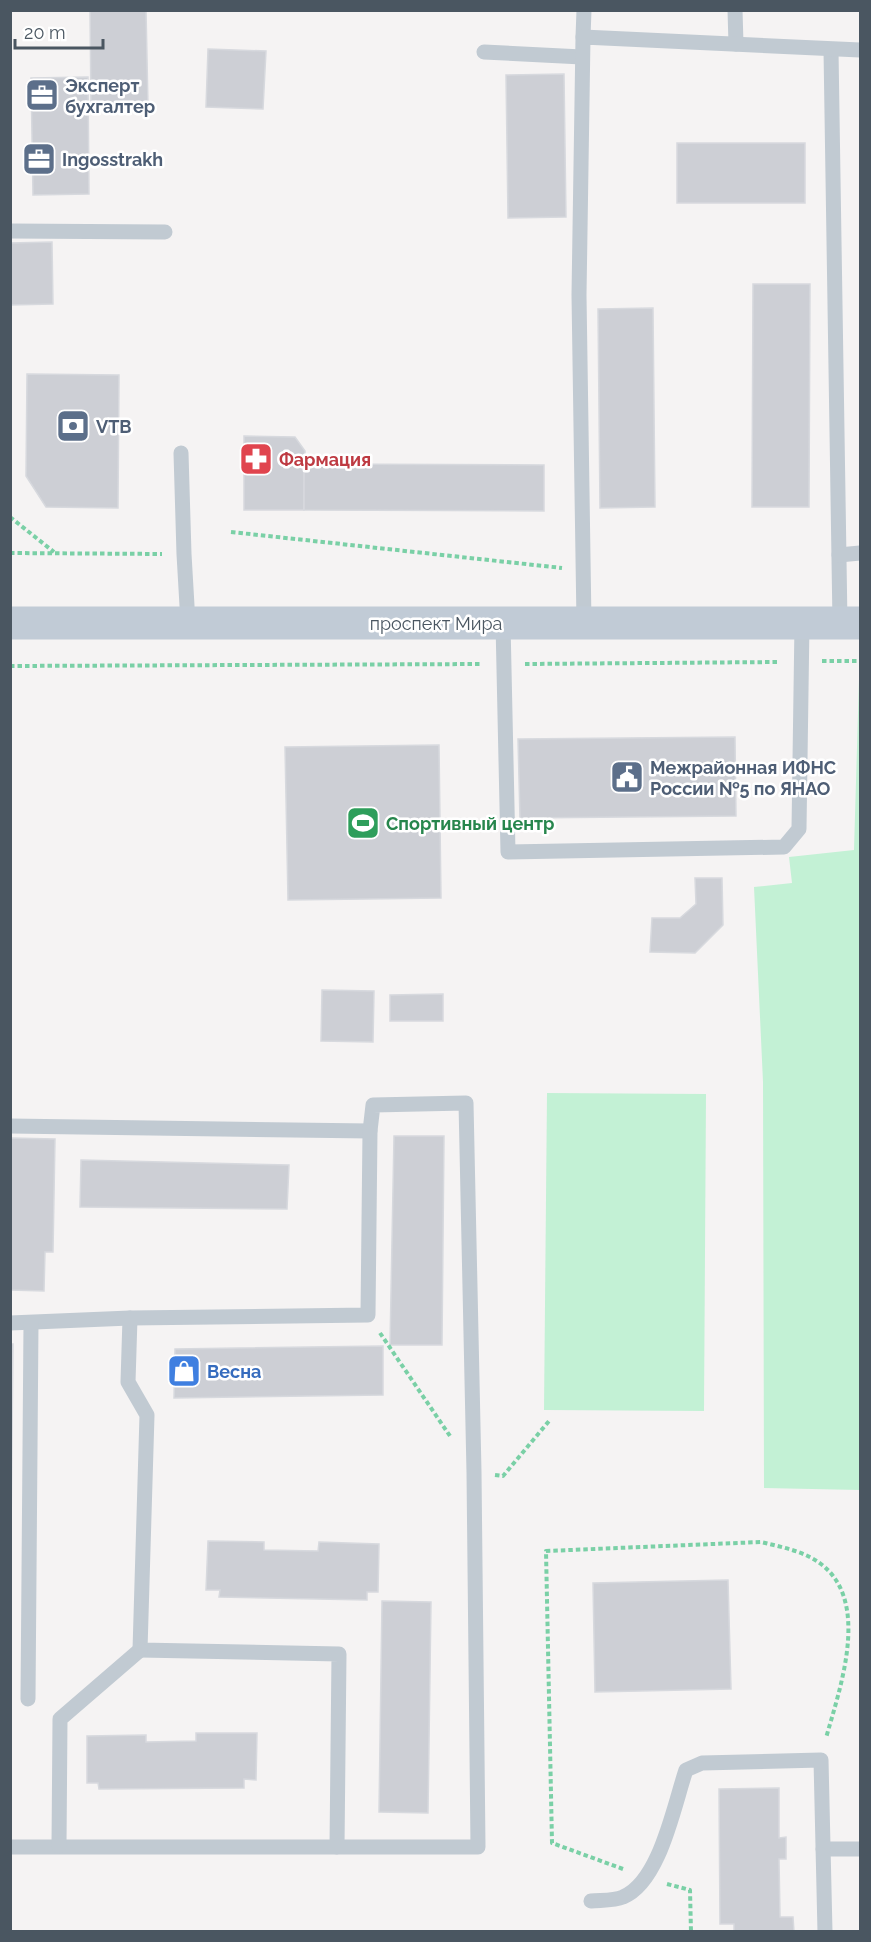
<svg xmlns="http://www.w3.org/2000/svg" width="871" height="1942" viewBox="0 0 871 1942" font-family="Raleway,sans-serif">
	<rect width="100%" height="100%" fill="#f5f3f3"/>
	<g fill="#c3f1d5">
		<path d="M859,679h1v811l-96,-2 -1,-406 -9,-195 38,-4 -3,-26 65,-7z"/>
		<path d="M547,1093l159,1 -2,317 -160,-1z"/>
	</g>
	<g fill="#cdcfd5" stroke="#d7d9de" stroke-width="1.5">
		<path d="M90,10h56l2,96 -57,1z"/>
		<path d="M208,49l58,2 -3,58 -57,-2z"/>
		<path d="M564,74l2,143 -58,1 -2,-143z"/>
		<path d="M88,77l1,117 -56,1 -2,-117z"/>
		<rect x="677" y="143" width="128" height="60"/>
		<path d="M52,242l1,62 -43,1v-62z"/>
		<path d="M753,284h57l-1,223h-57z"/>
		<path d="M653,308l2,199 -55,1 -2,-199z"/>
		<path d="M27,374l92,1 -1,133 -72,-1 -20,-31z"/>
		<path d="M244,436l51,1 10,14 -1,59h-60z"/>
		<path d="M304,464l240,1v46l-240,-1z"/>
		<path d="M735,737l1,79 -216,2 -2,-79z"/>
		<path d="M439,745l2,153 -153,2 -3,-153z"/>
		<path d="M695,878h27l1,47 -28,28 -45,-1 2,-34h28l16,-14z"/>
		<path d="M322,990l52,1 -1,51 -52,-1z"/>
		<path d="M443,994v27h-53v-26z"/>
		<path d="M394,1136h50l-2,209h-52z"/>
		<path d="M10,1138l45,1 -2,113h-8l-1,39 -34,-1z"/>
		<path d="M81,1160l208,5 -2,44 -207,-2z"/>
		<path d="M10,1344h3l-3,284z"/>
		<path d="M383,1346v49l-209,3 1,-49z"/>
		<path d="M208,1541l56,1v8l54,1 1,-9 60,2 -1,48h-11v8l-148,-3 1,-7h-14z"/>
		<path d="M728,1580l3,109 -136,3 -2,-109z"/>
		<path d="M382,1601l49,1 -3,211 -49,-1z"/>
		<path d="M196,1733h61l-1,47 -12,-1v9l-145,1 -1,-6h-11v-47l59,-1v7l50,-1z"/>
		<path d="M779,1788v50l7,-1v22h-7l1,58h13l1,15h-60v-8h-14l-1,-135z"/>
	</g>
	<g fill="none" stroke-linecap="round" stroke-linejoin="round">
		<g stroke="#7ad0a6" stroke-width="4" stroke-dasharray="4.5 3" stroke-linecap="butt">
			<path d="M10,517l44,35"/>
			<path d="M231,532l331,36"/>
			<path d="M10,553l152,1"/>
			<path d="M822,661h38"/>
			<path d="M525,664l254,-2"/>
			<path d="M10,666l472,-2"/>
			<path d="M380,1333l70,103"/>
			<path d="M495,1475l8,1 46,-55"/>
			<path d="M623,1869l-71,-26 -6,-292 215,-9c20,5 43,9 60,22 50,38 19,124 5,174"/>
			<path d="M667,1884l23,6 1,42"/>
		</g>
		<g stroke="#c1cad2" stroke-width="15">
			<path d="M735,10l1,34"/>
			<path d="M583,37l1,-27"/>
			<path d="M831,50l9,573"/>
			<path d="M484,52l98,5"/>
			<path d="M10,231l155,1"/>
			<path d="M181,453l3,101 4,69"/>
			<path d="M839,555l21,-2"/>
			<path d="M503,623l5,229 276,-5 15,-18 3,-206"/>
			<path d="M584,623l-5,-328 4,-258 277,13"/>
			<path d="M10,1126l360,5"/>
			<path d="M130,1318l-2,64 19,33 -7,235 199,4 -2,193"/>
			<path d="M10,1323l120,-5 238,-3 2,-184 3,-26 93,-2 8,369 4,375h-468"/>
			<path d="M28,1699l3,-376"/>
			<path d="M59,1846l1,-127 80,-69"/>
			<path d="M823,1849h37"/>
			<path d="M591,1901c10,-1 23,0 32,-4 37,-15 51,-92 63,-127l16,-7 119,-3 4,172"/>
		</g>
		<path stroke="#c1cbd6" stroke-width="33" d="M10,623h850"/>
	</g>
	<defs>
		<symbol id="office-square" viewBox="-11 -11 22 22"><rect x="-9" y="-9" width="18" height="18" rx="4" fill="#5c6f8a" stroke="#fff"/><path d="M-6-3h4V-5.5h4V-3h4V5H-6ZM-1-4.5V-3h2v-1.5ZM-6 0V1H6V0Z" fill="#fff"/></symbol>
		<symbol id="bank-square" viewBox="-11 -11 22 22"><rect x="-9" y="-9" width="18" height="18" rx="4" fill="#5c6f8a" stroke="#fff"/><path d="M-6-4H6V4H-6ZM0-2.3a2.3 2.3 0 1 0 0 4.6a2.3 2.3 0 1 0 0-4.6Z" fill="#fff"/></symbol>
		<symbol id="pharmacy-square" viewBox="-11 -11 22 22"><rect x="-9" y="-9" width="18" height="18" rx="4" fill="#e0444e" stroke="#fff"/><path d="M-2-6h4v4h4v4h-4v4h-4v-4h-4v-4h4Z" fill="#fff"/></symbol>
		<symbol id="civic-square" viewBox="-11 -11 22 22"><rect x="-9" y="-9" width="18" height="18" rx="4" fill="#5c6f8a" stroke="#fff"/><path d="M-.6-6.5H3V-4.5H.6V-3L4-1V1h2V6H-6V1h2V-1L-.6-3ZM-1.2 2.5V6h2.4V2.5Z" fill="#fff"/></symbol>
		<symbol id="stadium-square" viewBox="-11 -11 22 22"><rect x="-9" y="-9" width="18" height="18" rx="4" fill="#2e9e5b" stroke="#fff"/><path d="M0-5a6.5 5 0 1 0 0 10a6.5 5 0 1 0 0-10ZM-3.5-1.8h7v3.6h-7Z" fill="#fff"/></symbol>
		<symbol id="shop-square" viewBox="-11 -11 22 22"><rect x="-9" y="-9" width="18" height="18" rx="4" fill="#3f7fe0" stroke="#fff"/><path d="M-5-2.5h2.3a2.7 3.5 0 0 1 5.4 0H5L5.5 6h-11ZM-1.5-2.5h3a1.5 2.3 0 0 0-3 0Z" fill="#fff"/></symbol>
	</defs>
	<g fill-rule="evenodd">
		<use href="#office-square" x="23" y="76" width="38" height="38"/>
		<use href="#office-square" x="20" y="140" width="38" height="38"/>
		<use href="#bank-square" x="54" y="407" width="38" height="38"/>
		<use href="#pharmacy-square" x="237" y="440" width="38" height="38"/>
		<use href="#civic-square" x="608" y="758" width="38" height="38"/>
		<use href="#stadium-square" x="344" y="804" width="38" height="38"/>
		<use href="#shop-square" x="165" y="1352" width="38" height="38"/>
	</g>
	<g text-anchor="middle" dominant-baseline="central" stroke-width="5" stroke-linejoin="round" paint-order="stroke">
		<g font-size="18" font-weight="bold" fill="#4e5e75" stroke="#fff" text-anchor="start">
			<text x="65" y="85">Эксперт<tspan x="65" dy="21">бухгалтер</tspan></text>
			<text x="62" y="159">Ingosstrakh</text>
			<text x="96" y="426">VTB</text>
			<text x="650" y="767">Межрайонная ИФНС<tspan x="650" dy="21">России №5 по ЯНАО</tspan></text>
		</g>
		<g font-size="18" font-weight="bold" fill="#be3a42" stroke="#fff" text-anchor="start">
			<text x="279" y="459">Фармация</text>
		</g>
		<g font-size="18" fill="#4a5661" stroke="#fff">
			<text x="436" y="623">проспект Мира</text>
		</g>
		<g font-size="18" font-weight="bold" fill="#27864d" stroke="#fff" text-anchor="start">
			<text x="386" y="823">Спортивный центр</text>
		</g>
		<g font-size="18" font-weight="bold" fill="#366cbe" stroke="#fff" text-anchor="start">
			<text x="207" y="1371">Весна</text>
		</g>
	</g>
	<rect width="871" height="1942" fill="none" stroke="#4a5661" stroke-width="24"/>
	<path d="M15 39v9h88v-9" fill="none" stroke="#4a5661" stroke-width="3"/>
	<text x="24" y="39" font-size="18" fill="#4a5661" stroke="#ffffff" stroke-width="4.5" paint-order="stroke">20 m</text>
</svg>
